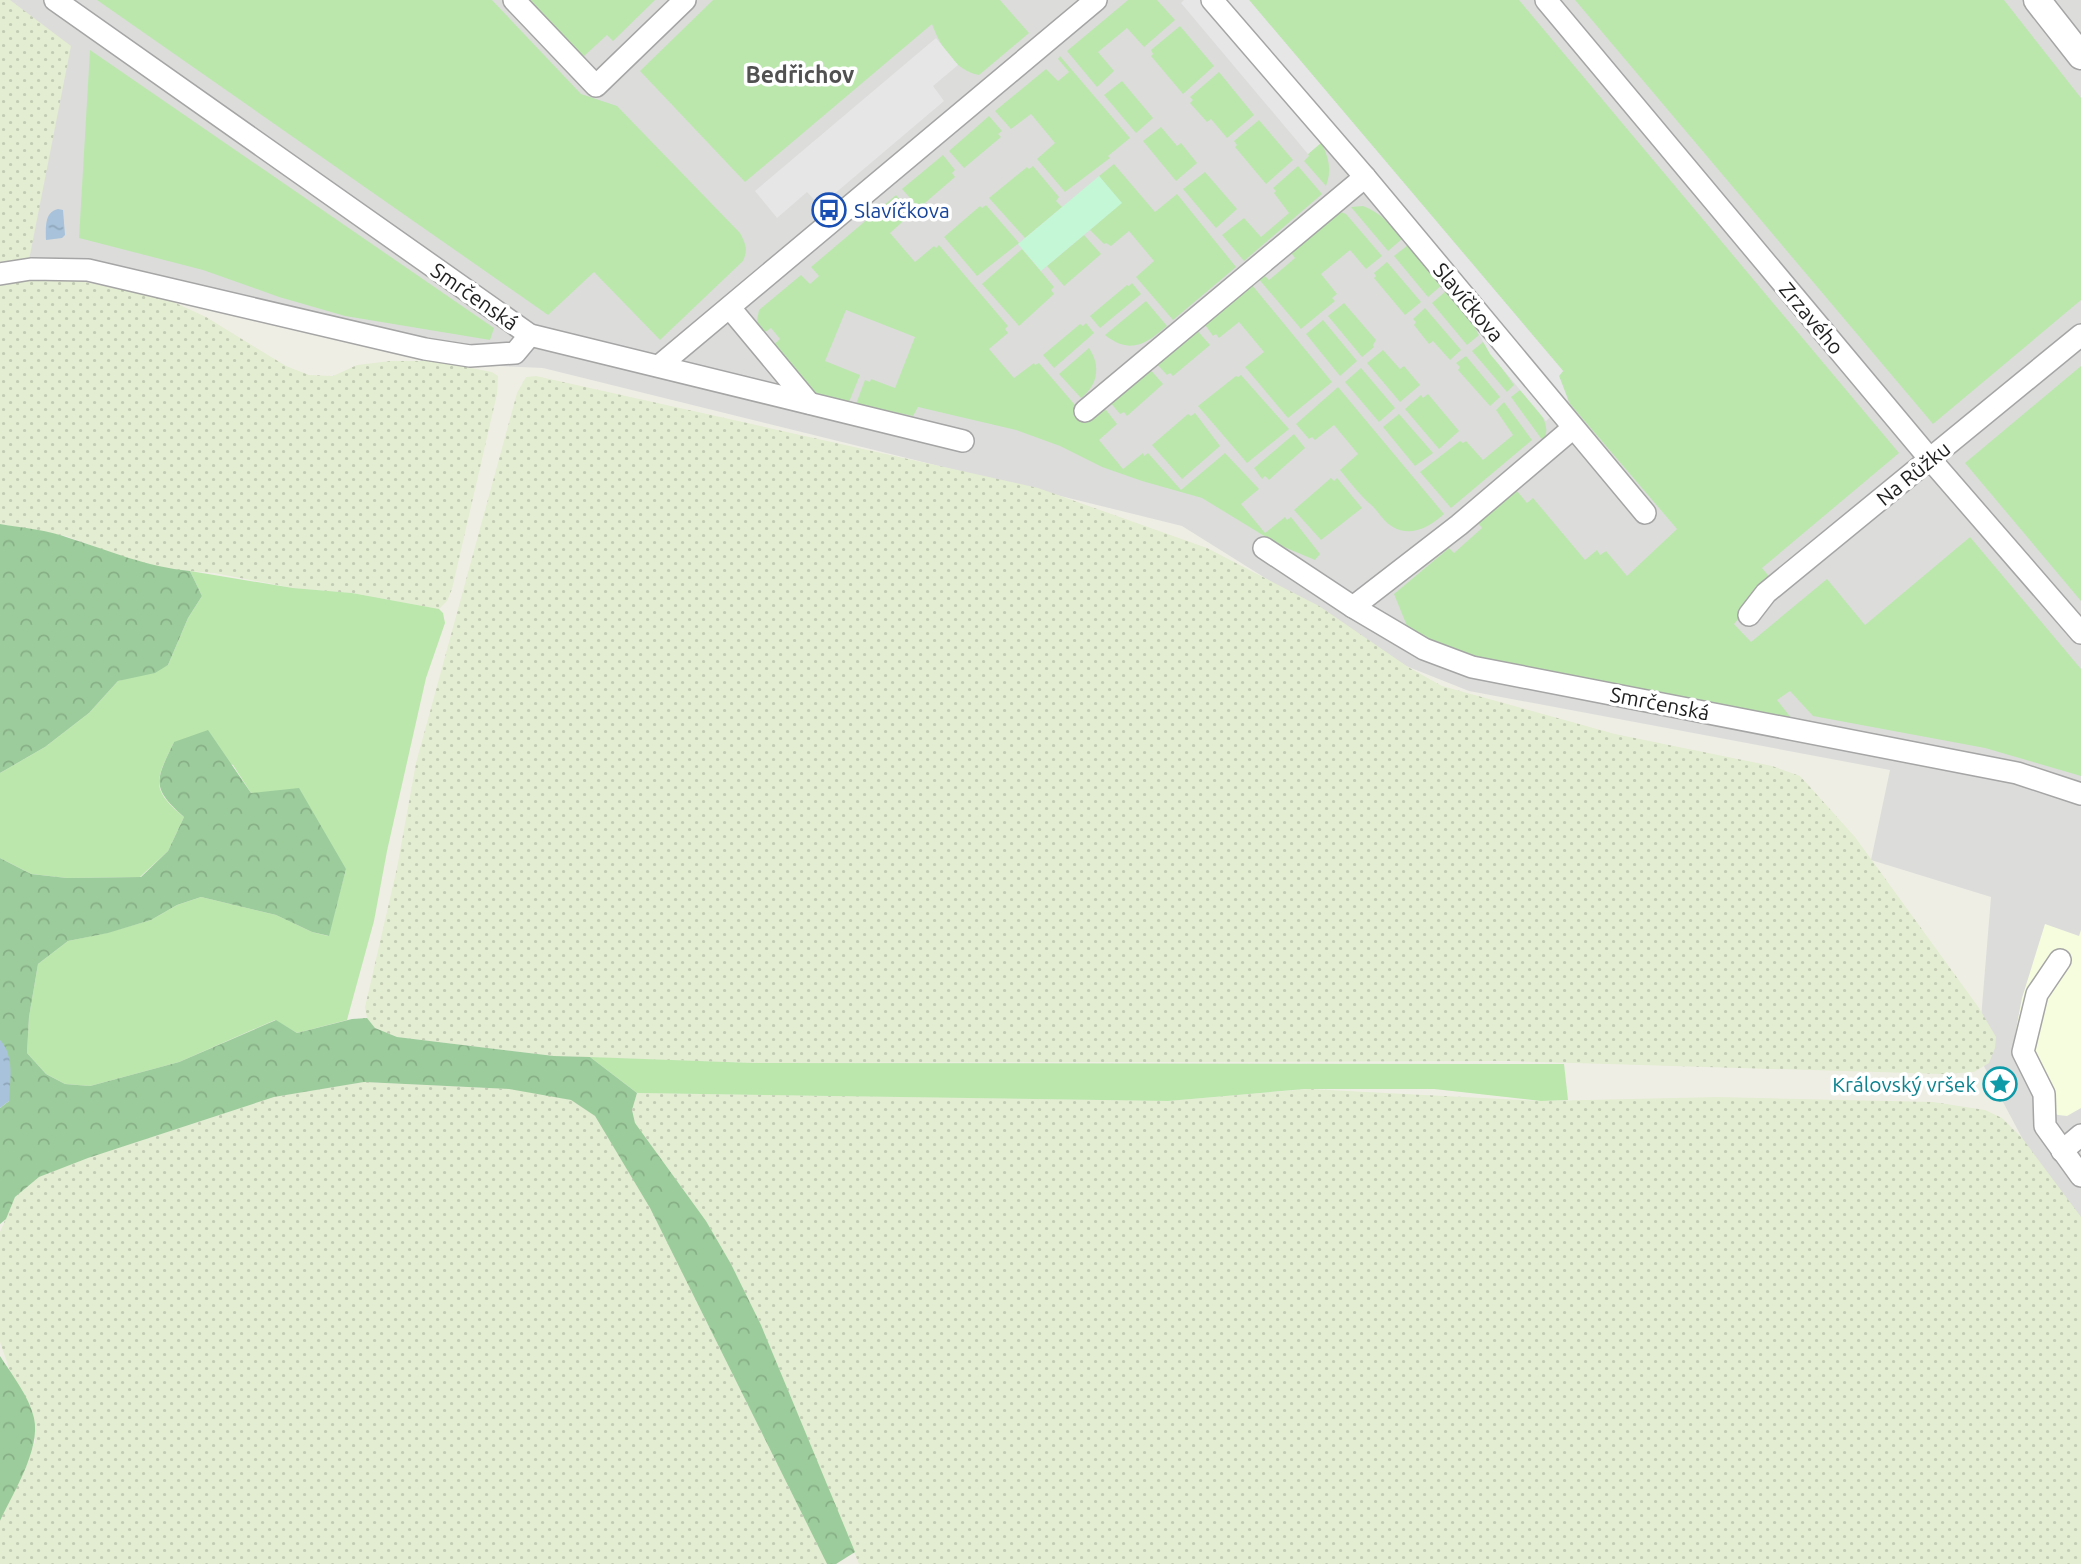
<svg xmlns="http://www.w3.org/2000/svg" width="2081" height="1564" viewBox="0 0 2081 1564" font-family="Ubuntu,sans-serif">
	<defs>
		<pattern id="farmland-dots" width="8" height="8" patternUnits="userSpaceOnUse" patternTransform="scale(1.75)"><rect width="8" height="8" fill="#e3edd1"/><path d="M2 2h.1M6 6h.1" fill="none" stroke="#c2cbb3" stroke-width="1.8" stroke-linecap="round"/></pattern>
		<pattern id="forest-crowns" width="20" height="18" patternUnits="userSpaceOnUse" patternTransform="scale(1.75)"><rect width="20" height="18" fill="#9dcc9c"/><path d="M2 6a3 3 0 1 1 6 0M12 15a3 3 0 1 1 6 0" fill="none" stroke="#87af86"/></pattern>
		<pattern id="water-ripples" width="26" height="14" patternUnits="userSpaceOnUse" patternTransform="scale(1.75)"><rect width="26" height="14" fill="#a7c2da"/><path d="M2 4q2-2 4 0t4 0M15 11q2-2 4 0t4 0" fill="none" stroke="#8fa6bb"/></pattern>
	</defs>
	<rect width="100%" height="100%" fill="#efeee5"/>
	<path fill="#dcdcdb" d="M0,0h2081v1218l-52,-67 -51,-96 13,-158 -120,-37 19,-90 -421,-79 -63,-25 -224,-140 -639,-158 -44,-2 -70,-10 -354,-80 -75,6z"/>
	<path fill="#f6fddf" d="M2045,924l34,12 2,-6v178l-14,8 -9,-1 -11,-5 -30,-62 -2,-13 7,-37z"/>
	<g fill="url(#farmland-dots)">
		<path d="M0,0h10l61,46 -42,214 -29,3z"/>
		<path d="M33,280l47,1 87,18 39,18 80,49 23,9 24,1 24,-11 33,-4h45l57,11 6,4 -1,18 -45,195 -5,12 -8,8 -87,-16 -59,-5 -79,-15 -48,-4 -49,-14 -51,-19 -66,-12v-241z"/>
		<path d="M536,376l502,112 169,60 112,58 89,61 34,19 173,48 157,32 28,10 55,61 124,171 17,29 -1,11 -6,15 -15,9 -32,2 -433,-13 -755,2 -200,-7 -157,-19 -22,-9 -8,-10 -2,-11 32,-139 19,-105 101,-370 9,-16z"/>
		<path d="M364,1082l145,7 37,5 25,6 24,16 53,88 179,360h-827v-43l35,-79 -11,-46 -13,-22 -11,-32v-110l15,-35 24,-20 49,-19 186,-61z"/>
		<path d="M1309,1089l232,12 177,-4 215,5 52,8 17,8 20,20 59,79v347h-1222l-98,-239 -30,-61 -25,-43 -71,-98 -3,-13 5,-17 531,8z"/>
	</g>
	<g fill="#bbe7ad">
		<path d="M97,0h395l89,94 36,12 123,127c6,11 8,17 3,28l-83,79 -66,-68 -46,43z"/>
		<path d="M529,0h126l-42,41 -6,-6 -23,21 -14,-11z"/>
		<path d="M713,0h287l29,33 -50,42c-24,-4 -40,-31 -47,-51l-187,158 -105,-111z"/>
		<path d="M1128,0h29l18,20 -31,27 -17,-19 -29,24 16,19 -17,16 -30,-36z"/>
		<path d="M1249,0h270l380,453 -137,115 10,12 -38,44 17,18 76,-63 38,46 105,-88 111,132v107l-96,-28 -172,-32 -23,-25 -13,9 15,19 -315,-61 -40,-13 -30,-19 -13,-32 55,-46 5,5 28,-25 -4,-5 39,-32 10,12 6,-5 52,62 12,-10 3,5 6,-4 21,25 50,-47 -107,-125 -11,-28 4,-5 -4,-5z"/>
		<path d="M1575,0h429l77,98v202l-148,124z"/>
		<path d="M1180,26l34,40 -31,28 -32,-38 2,-2 -2,-4z"/>
		<path d="M90,50l404,278 -4,12 -145,-24 -66,-19 -76,-27 -124,-32z"/>
		<path d="M1060,56l70,82 -22,18 2,2 -45,34 -28,-33 18,-16 -24,-29 -20,15 -16,-18 51,-42 12,12 11,-9 -11,-13z"/>
		<path d="M1219,72l35,43 -27,23 -16,-19 -4,3 -17,-19 3,-3 -3,-3z"/>
		<path d="M1122,81l31,37 -17,15 -32,-38z"/>
		<path d="M989,116l13,15 -4,3 3,3 -37,31 -15,-17z"/>
		<path d="M1259,120l34,40 -27,24 -31,-37 2,-2 -3,-4z"/>
		<path d="M1161,127l16,19 4,-3 16,20 -21,18 -33,-40z"/>
		<path d="M1321,142c8,16 11,28 5,44l-22,-25 5,-5 -1,-2z"/>
		<path d="M943,155l12,15 -3,3 3,4 -36,31 -17,-19z"/>
		<path d="M1114,164l41,48 22,-18 59,73 -63,53 -37,-43 18,-16 -25,-30 -18,15 -5,-3 -2,1 -14,-14 31,-27 -22,-27z"/>
		<path d="M1033,166l26,31 -3,4 6,6 -37,31 -36,-40 38,-31 2,2z"/>
		<path d="M1298,166l24,28 -78,67 -22,-26 22,-17 17,19 28,-24 -15,-20 2,-2 -3,-3z"/>
		<path d="M1205,172l32,37 -21,19 -33,-39z"/>
		<path d="M896,195l12,14 -2,3 3,4 -19,17 25,29 19,-16 2,2 3,-3 69,81 -3,3 3,4 -19,16 25,29 20,-15 1,2 4,-2 48,56 16,-13 14,18 -18,16 24,29 20,-16 1,3 4,-3 33,37 44,-37 34,36 -18,15 24,29 20,-16 2,3 4,-3 29,37 -5,6 -36,-15 -77,-47 -60,-17 -40,-14 -42,-21 -44,-16 -98,-23 -5,9 -57,-12 9,-24 5,2 1,-3 24,9 20,-51 -69,-27 -21,51 35,14 -11,27 -33,-7 -45,-48 9,-8 -9,-11 -10,7 -4,-15 2,-10 42,-35 9,9 9,-8 -8,-9z"/>
		<path d="M986,205l33,38 -42,33 -33,-39 36,-31 2,2z"/>
		<path d="M1363,206c18,7 27,18 39,33l-14,12 -37,-44z"/>
		<path d="M1336,210l10,4 36,42 -16,13 -16,-19 -29,24 16,20 -5,4 3,3 -34,28 -44,-52 5,-4 7,7 26,-22 -6,-8z"/>
		<path d="M1084,235l17,19 -37,32 -17,-20z"/>
		<path d="M1408,245l34,40 -14,12 -34,-41z"/>
		<path d="M1022,249l32,38 -3,3 3,4 -35,32 -37,-42z"/>
		<path d="M1387,262l34,40 -16,13 -31,-37 2,-2 -2,-3z"/>
		<path d="M1132,283l9,11 -41,34 -10,-12 37,-31 2,1z"/>
		<path d="M1252,285l80,97 -44,36 -43,-51 19,-15 -25,-30 -20,16 -3,-4 -3,2 -10,-14 31,-27 3,3z"/>
		<path d="M1446,291l25,29 8,15 -12,10 -35,-42z"/>
		<path d="M1146,301l21,25c-21,18 -37,29 -62,9z"/>
		<path d="M1344,303l32,37 -3,5 1,2 -12,10 -34,-41z"/>
		<path d="M1425,308l36,42 -11,10 -17,-19 -4,3 -15,-19 2,-3 -3,-3z"/>
		<path d="M1323,320l34,41 -17,15 -34,-42z"/>
		<path d="M1086,323l8,10 -40,35 -11,-13 37,-31 3,2z"/>
		<path d="M1195,328l15,17 -37,31 -3,-3 -3,2 -12,-13z"/>
		<path d="M1483,342l31,43 -7,7 -35,-41z"/>
		<path d="M1089,348c12,18 9,37 -8,50l-22,-24z"/>
		<path d="M1383,350l17,19 4,-3 16,19 -20,17 -33,-39z"/>
		<path d="M1466,356l34,41 -10,9 -32,-36 2,-3 -4,-4z"/>
		<path d="M2081,366v235l-116,-138z"/>
		<path d="M1148,367l15,17 -36,32 -3,-4 -4,2 -11,-13z"/>
		<path d="M1361,368l34,40 -16,14 -34,-40z"/>
		<path d="M1241,375l48,54 -42,34 -49,-57 38,-30 2,1z"/>
		<path d="M1338,387l106,127c-13,12 -33,24 -51,13 -10,-5 -15,-17 -24,-24 -9,-8 -20,-22 -29,-33l18,-16 -24,-29 -19,15 -3,-3 -3,2 -13,-15z"/>
		<path d="M1520,390c12,14 35,32 23,51l-32,-44z"/>
		<path d="M1428,394l31,37 -20,18 -34,-40 16,-14 2,3z"/>
		<path d="M1504,402l28,38 -81,68 -31,-36 40,-31 3,2 3,-2 17,19 30,-25 -17,-25z"/>
		<path d="M1195,413l25,33 -38,33 -30,-34 36,-31 3,2z"/>
		<path d="M1399,414l34,39 -18,13 -32,-39z"/>
		<path d="M1294,434l11,14 -36,32 -4,-4 -3,3 -8,-11z"/>
		<path d="M1331,478l3,3 3,-3 25,30 -41,32 -27,-30z"/>
		<path d="M190,571l103,17 59,5 87,16 4,4 2,10 -19,55 -39,173 -13,70 -27,99 -50,13 -22,-13 -96,42 -89,24 -25,-2 -19,-10 -19,-21 2,-36 9,-53 30,-23 38,-8 45,-13 26,-15 24,-8 75,18 36,17 16,4 18,-67 -95,-76 -18,-28 -59,-23c-18,38 -25,46 10,75l-16,34 -28,26 -73,1 -36,-4 -31,-16v-85l45,-26 44,-34 29,-32 50,-16 20,-47 14,-22z"/>
		<path d="M590,1057l164,6 810,1 4,36 -27,1 -107,-12h-129l-137,12 -531,-8z"/>
	</g>
	<g fill="url(#forest-crowns)">
		<path d="M0,524c23,4 48,6 69,14 41,13 78,29 121,33l12,25 -14,22 -20,47 -13,8 -37,8 -29,32 -44,34 -45,26z"/>
		<path d="M208,730l43,63 48,-5 47,81 -17,67 -17,-4 -36,-17 -75,-18 -24,8 -26,15 -43,13 -40,8 -30,23 -9,53 -2,36 19,21 19,10 25,2 89,-24 97,-42 21,13 55,-14 15,-1 8,10 22,9 157,19 36,1 47,36 -5,17 3,13 71,98 25,43 30,61 94,227 -19,12h-9l-177,-356 -55,-92 -24,-16 -62,-11 -145,-7 -90,15 -186,61 -49,19 -24,20 -9,22 -6,5v-116l9,-7 -9,-61v-182l31,16 36,4 74,-1 27,-26 16,-34c-34,-30 -28,-37 -10,-75z"/>
		<path d="M0,1356c12,19 29,40 34,62 7,31 -21,75 -34,103z"/>
	</g>
	<path fill="#c4f7d5" d="M1099,176l23,27 -81,68 -23,-27z"/>
	<g fill="#e6e6e6">
		<path d="M1184,0h65l314,371 -4,5 9,24 -22,21 -56,-67 -19,-34 -150,-177 -13,11 -127,-151z"/>
		<path d="M936,38l22,27 -25,21 11,15 -124,105 -13,-14 -30,26 -22,-27z"/>
	</g>
	<g fill="url(#water-ripples)">
		<path d="M58,209l5,1 2,25 -3,3 -16,2c0,-12 -2,-28 12,-31z"/>
		<path d="M0,1040c15,16 10,41 9,61l-9,7z"/>
	</g>
	<g fill="none" stroke-linecap="round" stroke-linejoin="round">
		<defs>
			<g id="minor">
				<path d="M55,0l475,335 433,106"/>
				<path d="M514,0l82,86 89,-86"/>
				<path d="M1212,0l153,177 280,336"/>
				<path d="M1546,0l384,459 151,174"/>
				<path d="M0,274l31,-5 57,1 337,79 45,7 45,-3 15,-18"/>
				<path d="M730,308l79,95"/>
				<path d="M659,366l437,-366"/>
				<path d="M1085,411l280,-234"/>
				<path d="M1264,548l89,59 71,42 48,18 545,106 64,21"/>
				<path d="M1353,607l106,-82 114,-97"/>
				<path d="M1749,615l17,-22 315,-258"/>
				<path d="M2060,960l-23,34 -14,58 21,42 1,32 36,50"/>
				<path d="M2062,1151l19,-16"/>
			</g>
			<path id="tertiary" d="M2037,0l44,56"/>
		</defs>
		<use href="#minor" stroke="#a5a5a5" stroke-width="24"/>
		<use href="#tertiary" stroke="#a5a5a5" stroke-width="29"/>
		<use href="#minor" stroke="#fff" stroke-width="21"/>
		<use href="#tertiary" stroke="#fff" stroke-width="26"/>
	</g>
	<defs>
		<symbol id="bus-ring" viewBox="-11 -11 22 22"><circle r="9.5" fill="#fff" stroke="#1a4fb4" stroke-width="1.5"/><path d="M-5-6H5V4H4V6H2V4H-2V6H-4V4H-5ZM-3.5-4V0h7V-4ZM-3.5 1.2v1.5H-2V1.2ZM2 1.2v1.5H3.5V1.2Z" fill="#1a4fb4"/></symbol>
		<symbol id="sight-ring" viewBox="-11 -11 22 22"><circle r="9.5" fill="#fff" stroke="#0f9aa8" stroke-width="1.5"/><path d="M0-6L1.8-2.2L6-1.7L2.9 1.2L3.7 5.4L0 3.3L-3.7 5.4L-2.9 1.2L-6-1.7L-1.8-2.2Z" fill="#0f9aa8"/></symbol>
	</defs>
	<g fill-rule="evenodd">
		<use href="#bus-ring" x="810" y="191" width="38" height="38"/>
		<use href="#sight-ring" x="1981" y="1065" width="38" height="38"/>
	</g>
	<g text-anchor="middle" dominant-baseline="central" stroke-width="7" stroke-linejoin="round" paint-order="stroke">
		<g font-size="21" fill="#164399" stroke="#fff" text-anchor="start">
			<text x="854" y="210">Slavíčkova</text>
		</g>
		<g font-size="21" fill="#1e1e1e" stroke="#fff">
			<text transform="translate(475 296) rotate(35)">Smrčenská</text>
			<text transform="translate(1469 302) rotate(50)">Slavíčkova</text>
			<text transform="translate(1812 318) rotate(50)">Zrzavého</text>
			<text transform="translate(1913 473) rotate(-39)">Na Růžku</text>
			<text transform="translate(1660 703) rotate(11)">Smrčenská</text>
		</g>
		<g font-size="21" fill="#0d838f" stroke="#fff" text-anchor="end">
			<text x="1976" y="1084">Královský vršek</text>
		</g>
		<g font-size="23" font-weight="bold" fill="#515151" stroke="#fff">
			<text x="800" y="74">Bedřichov</text>
		</g>
	</g>
</svg>
